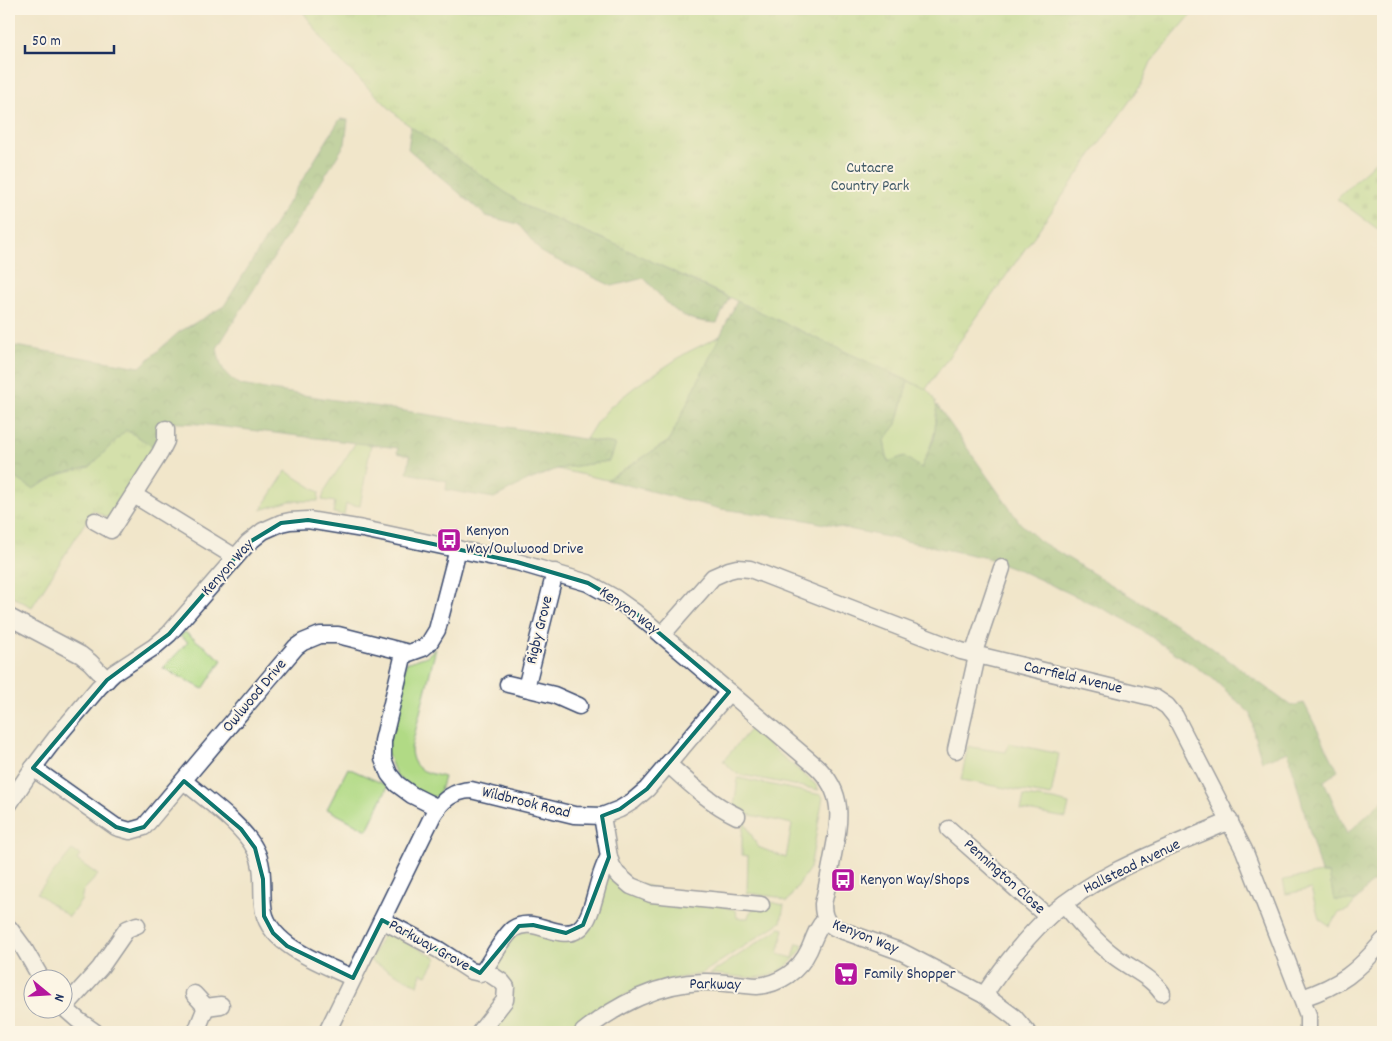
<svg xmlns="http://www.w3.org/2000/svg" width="1392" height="1041" viewBox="0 0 1392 1041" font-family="Dekko,sans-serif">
	<defs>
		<pattern id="forest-crowns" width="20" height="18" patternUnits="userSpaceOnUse" patternTransform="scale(1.25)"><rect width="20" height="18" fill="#8cba72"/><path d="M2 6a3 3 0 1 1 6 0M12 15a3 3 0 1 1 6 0" fill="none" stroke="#729861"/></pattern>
		<pattern id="cemetery-stones" width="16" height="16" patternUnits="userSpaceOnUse" patternTransform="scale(1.25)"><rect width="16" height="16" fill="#b1da85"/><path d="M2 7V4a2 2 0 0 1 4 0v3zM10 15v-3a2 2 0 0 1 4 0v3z" fill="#98bb75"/></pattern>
		<pattern id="park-tufts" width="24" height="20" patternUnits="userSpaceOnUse" patternTransform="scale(1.25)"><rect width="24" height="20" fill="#b1da85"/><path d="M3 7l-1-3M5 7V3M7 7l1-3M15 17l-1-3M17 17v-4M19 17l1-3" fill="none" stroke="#98bb75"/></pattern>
	</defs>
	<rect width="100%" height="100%" fill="#fcf5e5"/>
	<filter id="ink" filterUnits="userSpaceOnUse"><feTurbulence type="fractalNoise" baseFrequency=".02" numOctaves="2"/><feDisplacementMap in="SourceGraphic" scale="10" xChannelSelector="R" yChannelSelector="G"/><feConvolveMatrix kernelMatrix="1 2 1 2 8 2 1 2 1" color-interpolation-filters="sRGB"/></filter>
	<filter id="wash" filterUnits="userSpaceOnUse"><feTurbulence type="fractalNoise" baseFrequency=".0096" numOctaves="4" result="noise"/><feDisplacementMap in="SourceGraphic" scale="20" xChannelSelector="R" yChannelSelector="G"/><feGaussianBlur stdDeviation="1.12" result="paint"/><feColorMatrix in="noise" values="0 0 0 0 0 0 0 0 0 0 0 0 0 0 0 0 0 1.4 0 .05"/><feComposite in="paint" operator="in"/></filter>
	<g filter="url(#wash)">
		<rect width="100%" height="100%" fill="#f1e6ca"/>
		<g fill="#b1da85" stroke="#668472">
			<path d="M720,336l-51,105 -62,39 -50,-11 52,-8 6,-17 -29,-5 10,-16 14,-16 26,-21 50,-33z"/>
			<path d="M908,381c5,3 13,5 18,8 23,19 4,58 -5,80l-33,-7 -4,-21 13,-17z"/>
			<path d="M356,442l15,2 -11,62 -14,-2 -2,11 -11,-2 2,-11 -13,-2 3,-10z"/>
			<path d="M286,471l33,21 -1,9h-28l-29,9z"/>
			<path d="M185,632l37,28 -19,29 -40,-21 25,-26 -8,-6z"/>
			<path d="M436,648l-25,101c1,22 15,23 33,28l-5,17 -4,3 -3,-1 -1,3 -34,-22 -11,-27 20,-87 21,-7z"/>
			<path d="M754,725l4,4v7l57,48 4,6 -82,-16 -14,-13z"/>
			<path d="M1009,743l50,11 -8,42 -90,-16 7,-34c13,3 25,4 38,6z"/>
			<path d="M348,768l40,18 -21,44 -40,-21z"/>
			<path d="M738,778l83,17 2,2 -13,71 -23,34 -10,-5 -30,-4 1,-37 -6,-1v-19l2,-15 14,26 28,11 6,-34 -50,-11 1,-3 -9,-3z"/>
			<path d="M1024,796l30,4 15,4 -3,14 -45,-8z"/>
			<path d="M72,850l8,5 -3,5 21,15 -15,16 -2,10 -12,16 -32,-24z"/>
			<path d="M1321,873h8l5,27 22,1 -8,9 -9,3 -10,13 -10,-7 -8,-30 -25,5 -3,-14z"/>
			<path d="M610,876l126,34 1,8h11c1,-9 10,-12 18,-17l18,4 -3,17 -80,52 -39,7 -21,7 -18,8 -52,36h-85l24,-31 -15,-34 17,-29 12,-7 47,9c10,-1 16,-5 21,-15l12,-44z"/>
			<path d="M780,928l4,1 -6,25 15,4 4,-15 5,1 1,3c-28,41 -49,30 -93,27z"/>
			<path d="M389,933l48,25 -10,17 -6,-2 -3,12 -48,-24 13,-26z"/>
		</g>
		<g fill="url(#forest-crowns)" stroke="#547468">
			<path d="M340,119l8,1 -3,24 -128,204c4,20 6,26 23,37l375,59 -6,17 -52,8 -32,13 -31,16 -48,-8 1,-9 -40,-8 3,-17 -13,-3 1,-5 -198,-24 -40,-2 -4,26 -30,-18 -36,37 -29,7 -28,15 -24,-15v-129l131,22 39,-35 45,-26z"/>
			<path d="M411,126l114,80 83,35 121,57 -12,25c-40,-2 -47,-17 -73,-45l-32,8 -70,-33 -24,-29 -32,-8 -78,-67z"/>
			<path d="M737,301l171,80 -11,43 -13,17 4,21 16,-6 17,12 13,-29 3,-34 83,118 20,18 157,96 94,69 13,-3 34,68 -14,10 23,53 36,-34v78l-12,5 -15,18 -22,-1 -5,-27h-8l-33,-121 -26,9 -8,-26 -3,-21 -39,-36 -89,-60 -104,-48 -32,-12 -181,-38 -85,-11 -114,-29 62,-39z"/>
		</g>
		<path fill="url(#cemetery-stones)" stroke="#668472" d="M1383,154v79l-46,-34z"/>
		<g fill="url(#park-tufts)" stroke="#668472">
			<path d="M301,9h895l-45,53 -10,23 -215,304 -318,-148 -83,-35 -122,-85 -69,-66z"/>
			<path d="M126,430l30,18 -46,71 -17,-9 -61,97 -23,-12v-121l24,15 28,-15 29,-7z"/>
		</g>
	</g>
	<g filter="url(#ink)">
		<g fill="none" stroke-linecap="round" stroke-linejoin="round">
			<defs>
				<g id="minor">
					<path d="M134,495l101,62"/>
					<path d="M95,521l16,9 49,-77 6,-12v-12"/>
					<path d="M9,617l72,38 9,7 17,18"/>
					<path d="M662,635l51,-58 16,-7 8,-2 13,1 211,82 194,47 12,8 8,10 69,134 64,165v17"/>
					<path d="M404,653l-21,88v18l6,15 8,10 15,11 26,13"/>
					<path d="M973,655l29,-87"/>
					<path d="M508,684l46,11 25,11"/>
					<path d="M526,688l29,-116"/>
					<path d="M956,750l21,-94"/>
					<path d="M668,764c22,20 43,40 69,52"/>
					<path d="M33,768l83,59 14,4 14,-4 123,-146 29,-34 7,-5 17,-7h18l71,18 14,-5 6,-5 8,-13 21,-81"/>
					<path d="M184,781c22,19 58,43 71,68 10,18 6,37 8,56 2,40 59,58 90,73"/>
					<path d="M9,804l24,-36 22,-29 44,-52 15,-14 40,-26 15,-13 79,-91 15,-12 18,-8 9,-2 18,-1 55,9 154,33 71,21 27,15 21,15 180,153c29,27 24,53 17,89 -3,16 -6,33 -10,49 0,12 3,20 15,25l64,23 82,43 30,22 13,15"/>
					<path d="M602,816l7,41 3,9 5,8 14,12 20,8 110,11"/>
					<path d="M949,829l99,88"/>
					<path d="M1064,904c15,18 30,36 49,51 16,13 38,21 49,38"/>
					<path d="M382,920l57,30 32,21 9,2 4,-3 18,12 4,5 -1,13 -25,32"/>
					<path d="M9,928l14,19 18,31"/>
					<path d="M484,970c8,-11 19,-33 29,-41 21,-15 48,15 67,-1 15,-12 16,-52 29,-71"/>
					<path d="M194,994l12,13 15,-2"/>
					<path d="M984,995c19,-28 40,-56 65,-79 52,-46 119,-68 181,-95"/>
					<path d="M1302,998c39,-13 55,-26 81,-57"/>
					<path d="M62,1006l16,14 17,12"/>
					<path d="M64,1008l36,-40 27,-39 10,-4"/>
					<path d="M196,1032l10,-25"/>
					<path d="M327,1032l106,-217c9,-15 20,-24 38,-25l103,25 28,1 18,-7 13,-8 14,-12 82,-97"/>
					<path d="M583,1032c33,-27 76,-49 120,-50 18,-1 36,3 54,4 23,-2 42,-15 52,-36 5,-11 7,-21 16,-30"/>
				</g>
			</defs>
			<use href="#minor" stroke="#3b4a6e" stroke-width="19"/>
			<use href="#minor" stroke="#fff" stroke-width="16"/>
		</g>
	</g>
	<path d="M0 0H1392V1041H0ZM308,520l55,9 154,33 71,21 38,22 103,87 -82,97 -27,20 -18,7 7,41 -26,68 -17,8 -33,-8 -14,1 -39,47 -98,-53 -29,58 -66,-32 -14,-13 -9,-17 -1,-37 -8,-31 -14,-19 -57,-48 -40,46 -14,4 -14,-4 -83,-59 74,-88 62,-46 79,-91 33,-20z" fill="#f1e6ca" fill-opacity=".55" fill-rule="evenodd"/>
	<path fill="none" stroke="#0f766e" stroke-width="4" stroke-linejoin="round" d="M308,520l55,9 154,33 71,21 38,22 103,87 -82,97 -27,20 -18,7 7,41 -26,68 -17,8 -33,-8 -14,1 -39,47 -98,-53 -29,58 -66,-32 -14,-13 -9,-17 -1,-37 -8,-31 -14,-19 -57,-48 -40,46 -14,4 -14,-4 -83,-59 74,-88 62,-46 79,-91 33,-20z"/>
	<defs>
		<symbol id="bus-square" viewBox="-11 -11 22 22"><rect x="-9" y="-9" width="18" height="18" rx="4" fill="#b5179e" stroke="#fcf5e5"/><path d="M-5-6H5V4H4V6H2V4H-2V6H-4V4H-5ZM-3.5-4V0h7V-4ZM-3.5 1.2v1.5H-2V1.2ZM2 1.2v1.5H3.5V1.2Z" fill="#fff"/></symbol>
		<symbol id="supermarket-square" viewBox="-11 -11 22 22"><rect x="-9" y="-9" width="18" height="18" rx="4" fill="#b5179e" stroke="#fcf5e5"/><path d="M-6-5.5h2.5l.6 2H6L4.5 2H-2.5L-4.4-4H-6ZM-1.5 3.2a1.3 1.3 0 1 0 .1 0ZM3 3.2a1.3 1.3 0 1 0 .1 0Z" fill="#fff"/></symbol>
	</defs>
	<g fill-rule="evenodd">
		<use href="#bus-square" x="435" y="526" width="28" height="28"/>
		<use href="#bus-square" x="829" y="866" width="28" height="28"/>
		<use href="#supermarket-square" x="832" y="960" width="28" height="28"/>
	</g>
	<g text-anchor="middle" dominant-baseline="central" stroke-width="4" stroke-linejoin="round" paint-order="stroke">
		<g font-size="16" fill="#405a68" stroke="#fcf5e5">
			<text x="870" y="168">Cutacre<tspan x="870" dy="18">Country Park</tspan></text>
		</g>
		<g font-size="16" fill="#1b2f5e" stroke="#fcf5e5" text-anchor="start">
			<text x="466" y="531">Kenyon<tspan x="466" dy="18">Way/Owlwood Drive</tspan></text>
			<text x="860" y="880">Kenyon Way/Shops</text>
			<text x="864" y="974">Family Shopper</text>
		</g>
		<g font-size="16" fill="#1b2f5e" stroke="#fcf5e5">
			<text transform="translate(228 568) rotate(-48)">Kenyon Way</text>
			<text transform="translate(629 611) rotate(36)">Kenyon Way</text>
			<text transform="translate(540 630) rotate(-76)">Rigby Grove</text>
			<text transform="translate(1073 678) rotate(13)">Carrfield Avenue</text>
			<text transform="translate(255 696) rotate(-50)">Owlwood Drive</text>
			<text transform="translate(526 803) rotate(14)">Wildbrook Road</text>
			<text transform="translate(1132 867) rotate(-26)">Hallstead Avenue</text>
			<text transform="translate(1004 877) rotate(42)">Pennington Close</text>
			<text transform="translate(865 937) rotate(22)">Kenyon Way</text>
			<text transform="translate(429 946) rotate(29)">Parkway Grove</text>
			<text transform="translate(715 985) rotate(1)">Parkway</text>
		</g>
	</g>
	<rect width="1392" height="1041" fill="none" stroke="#fcf5e5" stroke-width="30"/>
	<g transform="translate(48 994) rotate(108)"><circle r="24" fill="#fcf5e5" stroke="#a2a6af"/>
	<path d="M0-4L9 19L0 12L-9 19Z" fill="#b5179e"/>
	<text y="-8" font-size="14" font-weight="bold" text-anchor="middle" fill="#1b2f5e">N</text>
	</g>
	<path d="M25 45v8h89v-8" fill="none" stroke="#1b2f5e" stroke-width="2.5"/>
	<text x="32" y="45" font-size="15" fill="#1b2f5e" stroke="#fcf5e5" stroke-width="4" paint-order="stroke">50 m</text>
</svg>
